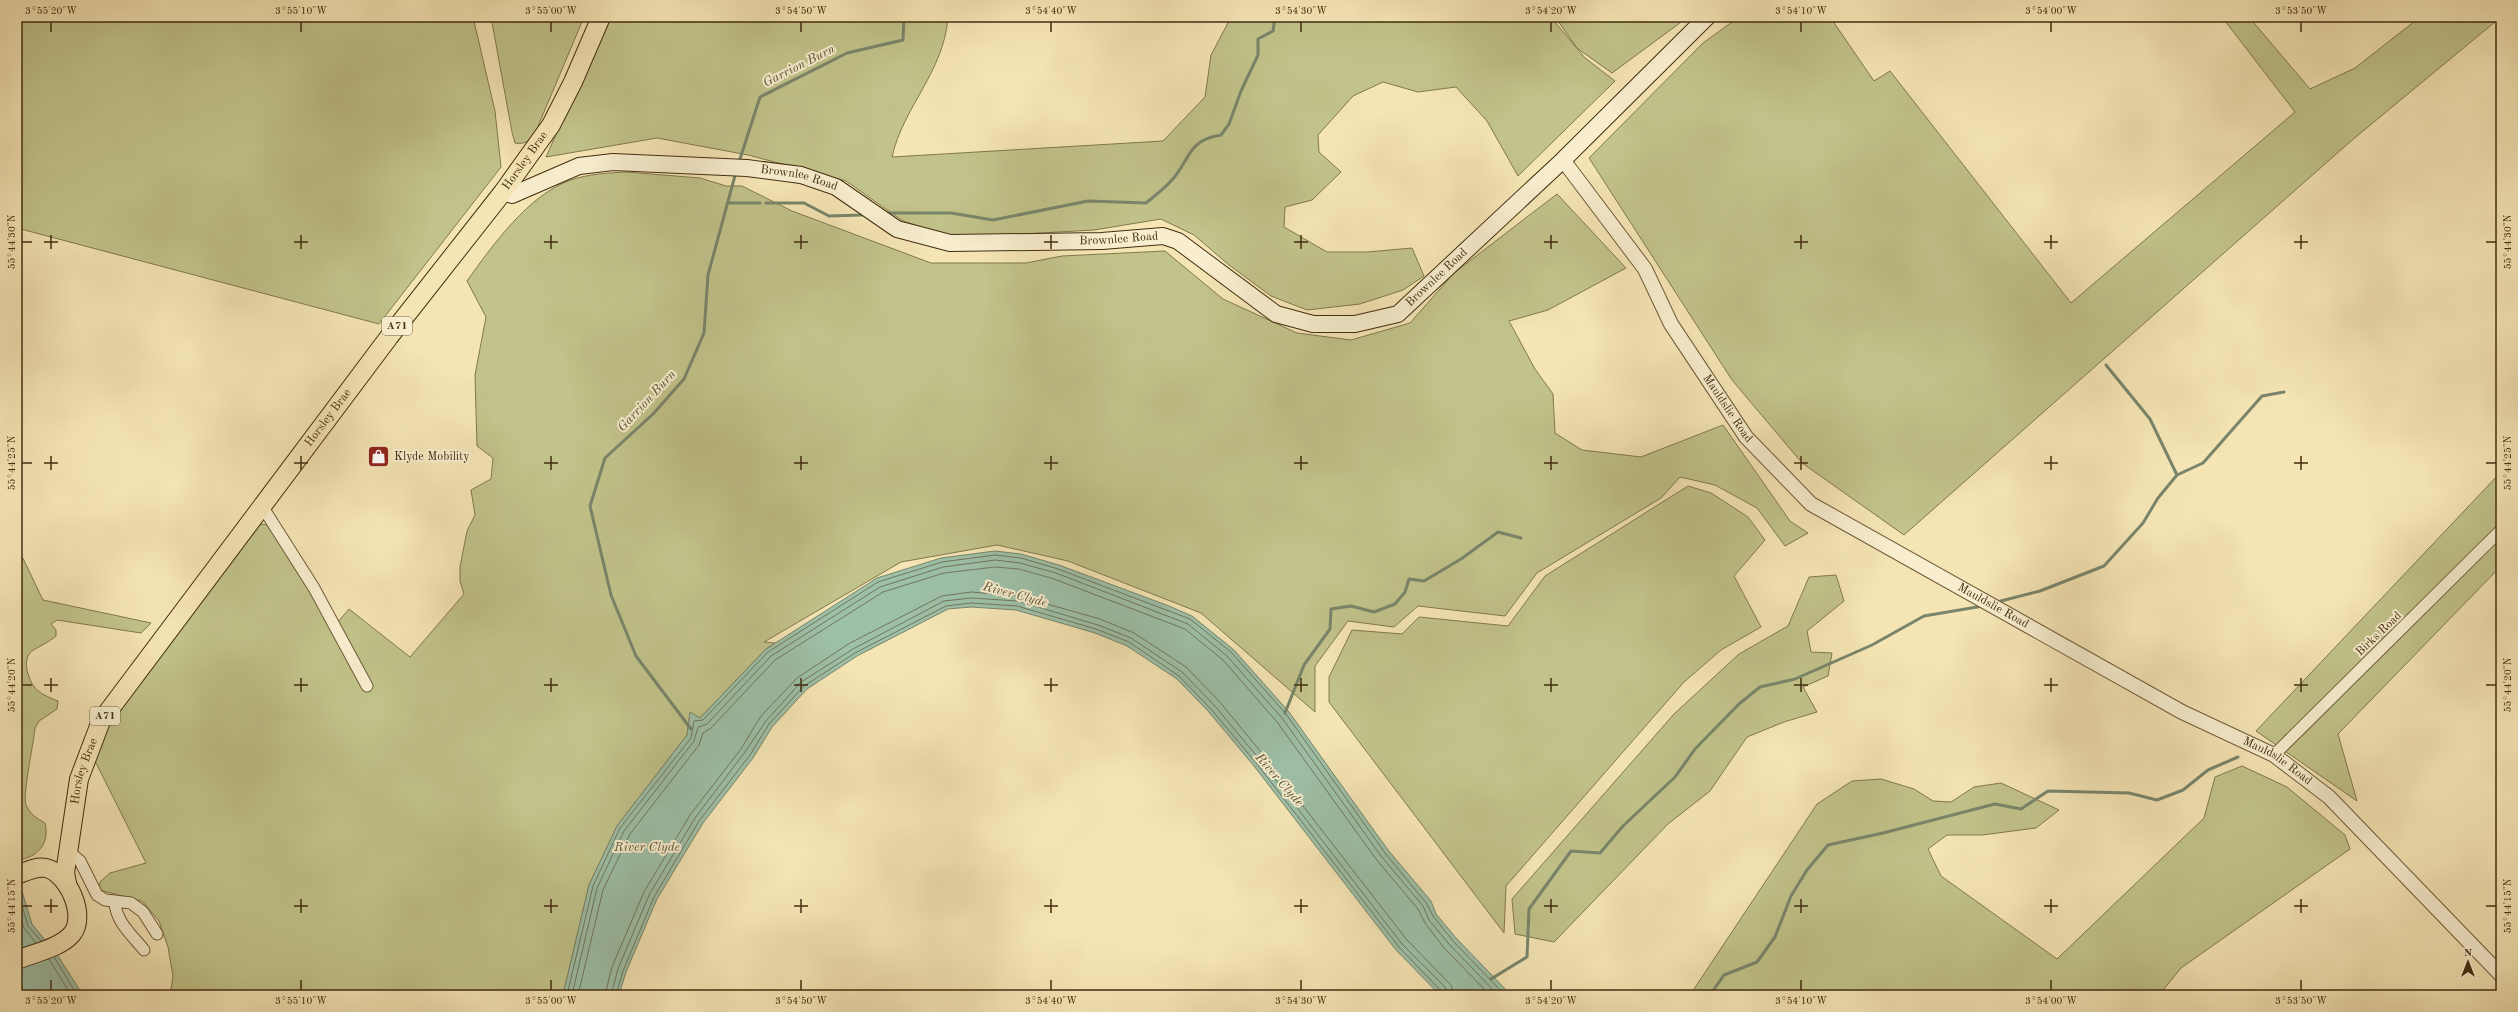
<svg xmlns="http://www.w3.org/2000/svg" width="2518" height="1012" viewBox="0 0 2518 1012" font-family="'Old Standard TT',serif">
	<rect width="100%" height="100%" fill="#f5e5b5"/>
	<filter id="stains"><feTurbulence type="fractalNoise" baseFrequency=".005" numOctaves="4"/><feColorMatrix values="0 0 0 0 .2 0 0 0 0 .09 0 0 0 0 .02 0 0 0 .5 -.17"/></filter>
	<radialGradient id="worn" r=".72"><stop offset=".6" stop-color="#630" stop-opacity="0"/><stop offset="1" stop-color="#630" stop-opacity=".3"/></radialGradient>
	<g fill="#c1c38a" stroke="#82784c">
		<path d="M17,17h456l22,94 6,56 -122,157 -362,-96z"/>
		<path d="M491,17h93l-48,114c-7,9 -9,14 -21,12l-3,-11z"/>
		<path d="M608,17h340c-4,55 -45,90 -56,140l271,-16 42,-44 6,-42 20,-38h328l-5,4 31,37 30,23 -97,95 -31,-55 -31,-34 -38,5 -35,-10 -30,14 -35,39 1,17 22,20 -29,28 -27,7 -1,20 43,25h40l45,-4 12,28 -21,14 -43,14 -53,6 -36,-14 -42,-31 -35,-30 -33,-16 -67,11 -142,8 -49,-17 -57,-40 -98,-26 -91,-17 -111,19z"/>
		<path d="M1563,17h125l-76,56 -35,-25 -19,-27z"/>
		<path d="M1739,17h91l44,64 16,-10 181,232 224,-191 -73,-95h27l61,72 45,-21 65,-51h81l-150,124 -447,394 -102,-72 -70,-83 -143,-222 114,-115z"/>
		<path d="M626,172l74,6 26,8h16l50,25 139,52h95l36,-7 103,-5 58,48 74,34 54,7 59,-17 44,-50 103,-79 69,74 -78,42 -39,11 26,48 18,25 2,39 27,17 59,7 82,-32 67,96 18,12 -23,13 -28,-38 -42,-23 -35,-8 -19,21 -124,75 -32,43 -87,-10 -24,21 -46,-6 -33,45v46l-114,-99 -133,-52 -71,-16 -96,17 -137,80 11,1 -9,6 -66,69 -10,-5 -3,22 -70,91 -28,59 -26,110h-393l3,-19 -5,-29 -9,-26 -17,-20 -43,-11 1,-8 10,-9 36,-10 -53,-106 16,-36 150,-197 10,1 63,104 17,-20 61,48 54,-63 -4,-13v-14l7,-36 8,-16 -4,-25 20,-11 2,-21 -16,-12 -2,-71 11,-58 -19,-36c25,-35 62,-87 104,-101 17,-6 37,-7 55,-8z"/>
		<path d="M2501,472v94l-163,168 19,67 -101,-70z"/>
		<path d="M1688,486l23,7 37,24 17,23 -31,36 27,51 -40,23 -37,32 -178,204 -2,47 -175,-231v-25l23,-47 50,4 17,-17 89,9 37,-50z"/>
		<path d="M17,546l26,54 108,23 -10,10 -84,-13 -6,4 5,6v6c-6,6 -23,13 -26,17 -4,5 -4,11 -3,17 5,20 13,24 31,31l-1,8 -18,12 -4,7c-1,14 -13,68 -9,77 4,9 10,13 19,18 5,20 -7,35 -28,37z"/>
		<path d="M1836,575l8,26 -37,30 4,21 21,1 -4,23 -25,11 14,25 -33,10 -37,15 -37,54 -42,33 -114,118 -39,-8 -3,-35 162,-185 65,-60 49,-28 21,-49z"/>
		<path d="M2242,766l45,21 58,48 5,14 -169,119 -22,27h-466l1,-6 123,-185 35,-23 29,-2 33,10 19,12 18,1 23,-15 27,-4 58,27 -23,18 -54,7h-35l-19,14 13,27 116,83 147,-141 11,-41z"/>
	</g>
	<g fill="#9dc0a8" stroke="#79856b">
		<path d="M995,551l26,3 38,11 110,41 23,10 42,34 55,62 99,138 43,51 5,13 20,24 55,57h-71l-44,-45 -142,-184 -46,-55 -31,-32 -50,-33 -32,-13 -79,-23 -45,-3 -23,2 -91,47 -50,33 -35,38 -19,31 -50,65 -46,76 -31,73 -7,23h-56l26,-110 28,-59 70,-91 3,-23 10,6 66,-69 111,-71 64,-20z"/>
		<path d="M17,875l15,49 26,32 25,39h-66z"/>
	</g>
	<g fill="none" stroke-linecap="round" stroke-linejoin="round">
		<g stroke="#70765c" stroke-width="1">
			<path d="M17,889l11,37 13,15"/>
			<path d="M17,906l7,22 12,15"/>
			<path d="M54,957l23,38"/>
			<path d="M49,959l22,36"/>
			<path d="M567,995l26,-109 27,-58 71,-90 3,-17 9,-1 65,-68 110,-70 64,-20 53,-7 26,3 37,11 132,50 41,33 55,62 99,139 42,51 6,12 20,25 52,54"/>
			<path d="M572,995l25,-107 27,-57 70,-90 4,-14 9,-3 64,-68 109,-69 63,-20 52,-7 25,3 36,10 132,51 39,32 55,62 99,138 42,50 6,14 20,24 49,51"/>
			<path d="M578,995l25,-105 27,-56 69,-89 4,-12 8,-5 64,-68 108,-68 61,-19 51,-6 24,2 35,10 131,50 38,31 54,62 99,137 42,50 7,14 19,25 46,47"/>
			<path d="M605,995l7,-28 32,-75 46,-77 51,-66 20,-33 36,-38 53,-35 92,-47 29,-4 48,4 81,23 34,14 52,34 33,34 46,56 142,183 44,45 3,10"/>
			<path d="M611,995l7,-26 31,-74 46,-77 50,-66 21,-31 35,-39 52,-33 91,-48 27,-3 47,3 80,24 33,13 51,34 32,33 47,56 141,183 43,43 3,8"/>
			<path d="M616,995l7,-24 31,-74 45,-76 51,-66 19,-31 35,-38 51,-33 91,-47 25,-3 46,3 79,23 33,13 50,34 32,33 46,55 142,183 42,44 2,4"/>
		</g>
		<g stroke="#79856b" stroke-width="3">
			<path d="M739,162l21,-65 87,-44 56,-13 1,-23"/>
			<path d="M727,203h33"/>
			<path d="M766,203h38l25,13 33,-1"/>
			<path d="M886,213h65l42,7 95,-19 58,2c8,-7 17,-13 24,-21 20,-20 16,-42 51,-47l8,-11 12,-33 17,-36v-16l15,-8 2,-14"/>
			<path d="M2106,365l44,54 27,56"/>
			<path d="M1997,602l43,-11 64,-25 39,-43 15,-25 19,-23 26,-12 59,-67 22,-4"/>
			<path d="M1285,713l19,-48 26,-36 1,-20 20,-3 23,6 21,-8 10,-12 4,-13 15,2 37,-22 37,-27 23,6"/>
			<path d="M691,729l-55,-73 -25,-61 -21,-89 15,-48 48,-44 31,-35 20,-46 4,-58 28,-103"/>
			<path d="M1491,979l36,-22 2,-48 42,-58 29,2 23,-27 52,-49 20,-28 44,-45 21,-17 35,-8 77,-34 52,-29 59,-10"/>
			<path d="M1710,995l14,-20 33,-13 18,-25 16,-41 16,-26 21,-25 55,-12 112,-29 26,5 27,-18 81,2 28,7 26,-10 25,-20 30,-13"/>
		</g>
		<defs>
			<g id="minor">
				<path d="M262,506l52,82 53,98"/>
				<path d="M2274,755l227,-225"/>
				<path d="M68,851l12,10 17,34 8,5 26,3 12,9 14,22"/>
				<path d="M115,901c0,20 17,34 29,49"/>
			</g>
			<g id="tertiary">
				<path id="s1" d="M1563,160l82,109 26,55 75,113 65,67 371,208 92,43 55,42 172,178"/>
			</g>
			<g id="secondary">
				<path id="s2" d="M503,192l9,3 67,-29 34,-4 134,6 54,7 35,12 61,42 53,14 152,-2 61,-5 15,5 98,73 37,10h42l43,-10 165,-154 144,-143"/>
			</g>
			<g id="primary">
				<path d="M17,875c10,-4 19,-9 29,-7 22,5 41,48 26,66 -12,14 -38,19 -55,26"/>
				<path id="s3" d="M67,883l-2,-10 14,-94 22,-58 288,-384 114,-145 48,-67 22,-43 28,-65"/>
			</g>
		</defs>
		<use href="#minor" stroke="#6f5b38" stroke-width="13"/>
		<use href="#tertiary" stroke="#6f5b38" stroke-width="16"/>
		<use href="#secondary" stroke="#422d0f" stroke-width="18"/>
		<use href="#primary" stroke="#422d0f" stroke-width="20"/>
		<use href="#minor" stroke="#f8eecf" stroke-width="11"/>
		<use href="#tertiary" stroke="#f8eecf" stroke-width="14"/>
		<use href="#secondary" stroke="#f8eecf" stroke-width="16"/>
		<use href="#primary" stroke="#f5e5b5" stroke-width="18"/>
	</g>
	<path fill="none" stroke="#422d0f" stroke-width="1.5" d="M51,22v10M301,22v10M551,22v10M801,22v10M1051,22v10M1301,22v10M1551,22v10M1801,22v10M2051,22v10M2301,22v10M51,235v14M301,235v14M551,235v14M801,235v14M1051,235v14M1301,235v14M1551,235v14M1801,235v14M2051,235v14M2301,235v14M22,242h10M44,242h14M294,242h14M544,242h14M794,242h14M1044,242h14M1294,242h14M1544,242h14M1794,242h14M2044,242h14M2294,242h14M2486,242h10M51,456v14M301,456v14M551,456v14M801,456v14M1051,456v14M1301,456v14M1551,456v14M1801,456v14M2051,456v14M2301,456v14M22,463h10M44,463h14M294,463h14M544,463h14M794,463h14M1044,463h14M1294,463h14M1544,463h14M1794,463h14M2044,463h14M2294,463h14M2486,463h10M51,678v14M301,678v14M551,678v14M801,678v14M1051,678v14M1301,678v14M1551,678v14M1801,678v14M2051,678v14M2301,678v14M22,685h10M44,685h14M294,685h14M544,685h14M794,685h14M1044,685h14M1294,685h14M1544,685h14M1794,685h14M2044,685h14M2294,685h14M2486,685h10M51,899v14M301,899v14M551,899v14M801,899v14M1051,899v14M1301,899v14M1551,899v14M1801,899v14M2051,899v14M2301,899v14M22,906h10M44,906h14M294,906h14M544,906h14M794,906h14M1044,906h14M1294,906h14M1544,906h14M1794,906h14M2044,906h14M2294,906h14M2486,906h10M51,980v10M301,980v10M551,980v10M801,980v10M1051,980v10M1301,980v10M1551,980v10M1801,980v10M2051,980v10M2301,980v10"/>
	<defs>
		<symbol id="shop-square" viewBox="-11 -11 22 22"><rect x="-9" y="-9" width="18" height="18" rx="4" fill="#8f2418" stroke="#f8eecf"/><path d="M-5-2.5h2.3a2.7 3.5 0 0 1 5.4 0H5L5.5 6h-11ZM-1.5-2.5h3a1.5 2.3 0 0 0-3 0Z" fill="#fff"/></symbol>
	</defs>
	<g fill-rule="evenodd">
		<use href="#shop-square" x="366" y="444" width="25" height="25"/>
	</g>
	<g text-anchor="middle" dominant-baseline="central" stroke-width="4" stroke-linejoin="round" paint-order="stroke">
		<g fill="#f8eecf" stroke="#796749" stroke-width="1">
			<rect x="382" y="317" width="30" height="18" rx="3"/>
			<rect x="90" y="707" width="30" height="18" rx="3"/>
		</g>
		<g font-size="11" font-weight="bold" fill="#422d0f">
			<text x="397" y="326">A71</text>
			<text x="105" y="716">A71</text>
		</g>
		<g font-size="12" fill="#422d0f" stroke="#f8eecf">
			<text stroke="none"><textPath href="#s3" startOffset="870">Horsley Brae</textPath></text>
			<text stroke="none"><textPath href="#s2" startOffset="304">Brownlee Road</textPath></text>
			<text stroke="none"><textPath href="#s2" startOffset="640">Brownlee Road</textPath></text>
			<text stroke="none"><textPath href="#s2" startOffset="1000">Brownlee Road</textPath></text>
			<text stroke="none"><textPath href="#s1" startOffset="299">Mauldslie Road</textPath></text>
			<text stroke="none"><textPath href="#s3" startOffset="546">Horsley Brae</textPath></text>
			<text stroke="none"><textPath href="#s1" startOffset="635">Mauldslie Road</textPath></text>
			<text transform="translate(2379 634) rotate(-44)">Birks Road</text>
			<text stroke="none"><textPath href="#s1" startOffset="959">Mauldslie Road</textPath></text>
			<text stroke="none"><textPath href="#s3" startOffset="114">Horsley Brae</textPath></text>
		</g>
		<g font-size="12" fill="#422d0f" stroke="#f8eecf" text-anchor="start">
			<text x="394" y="457">Klyde Mobility</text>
		</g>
		<g font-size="13" font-style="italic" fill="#595235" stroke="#f8eecf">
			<text transform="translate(799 66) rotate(-27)">Garrion Burn</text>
			<text transform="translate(647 401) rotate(-47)">Garrion Burn</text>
			<text transform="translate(1015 595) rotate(15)">River Clyde</text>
			<text transform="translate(1279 780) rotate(49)">River Clyde</text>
			<text x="647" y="847">River Clyde</text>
		</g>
	</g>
	<rect width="2518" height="1012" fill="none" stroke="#f5e5b5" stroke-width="44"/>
	<g transform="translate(2468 962)" stroke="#f8eecf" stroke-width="3" paint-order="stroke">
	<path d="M0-3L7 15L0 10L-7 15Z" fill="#422d0f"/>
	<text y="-6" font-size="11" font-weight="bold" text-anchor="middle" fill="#422d0f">N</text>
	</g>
	<rect x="22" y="22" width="2474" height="968" fill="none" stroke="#422d0f" stroke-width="1.5"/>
	<g font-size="10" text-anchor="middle" fill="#422d0f">
		<text x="51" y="14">3°55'20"W</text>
		<text x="301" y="14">3°55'10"W</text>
		<text x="551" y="14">3°55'00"W</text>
		<text x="801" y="14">3°54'50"W</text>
		<text x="1051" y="14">3°54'40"W</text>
		<text x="1301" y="14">3°54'30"W</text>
		<text x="1551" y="14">3°54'20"W</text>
		<text x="1801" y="14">3°54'10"W</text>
		<text x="2051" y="14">3°54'00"W</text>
		<text x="2301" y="14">3°53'50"W</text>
		<text transform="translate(11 242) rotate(-90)" y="4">55°44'30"N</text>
		<text transform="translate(2507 242) rotate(-90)" y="4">55°44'30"N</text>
		<text transform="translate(11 463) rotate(-90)" y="4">55°44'25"N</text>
		<text transform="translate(2507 463) rotate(-90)" y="4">55°44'25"N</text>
		<text transform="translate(11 685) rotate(-90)" y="4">55°44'20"N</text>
		<text transform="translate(2507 685) rotate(-90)" y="4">55°44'20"N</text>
		<text transform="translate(11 906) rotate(-90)" y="4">55°44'15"N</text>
		<text transform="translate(2507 906) rotate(-90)" y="4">55°44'15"N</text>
		<text x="51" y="1004">3°55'20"W</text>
		<text x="301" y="1004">3°55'10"W</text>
		<text x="551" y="1004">3°55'00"W</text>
		<text x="801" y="1004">3°54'50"W</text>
		<text x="1051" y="1004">3°54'40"W</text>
		<text x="1301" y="1004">3°54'30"W</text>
		<text x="1551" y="1004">3°54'20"W</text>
		<text x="1801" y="1004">3°54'10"W</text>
		<text x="2051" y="1004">3°54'00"W</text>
		<text x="2301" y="1004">3°53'50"W</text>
	</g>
	<rect width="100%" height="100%" filter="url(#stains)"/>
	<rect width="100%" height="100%" fill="url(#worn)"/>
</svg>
